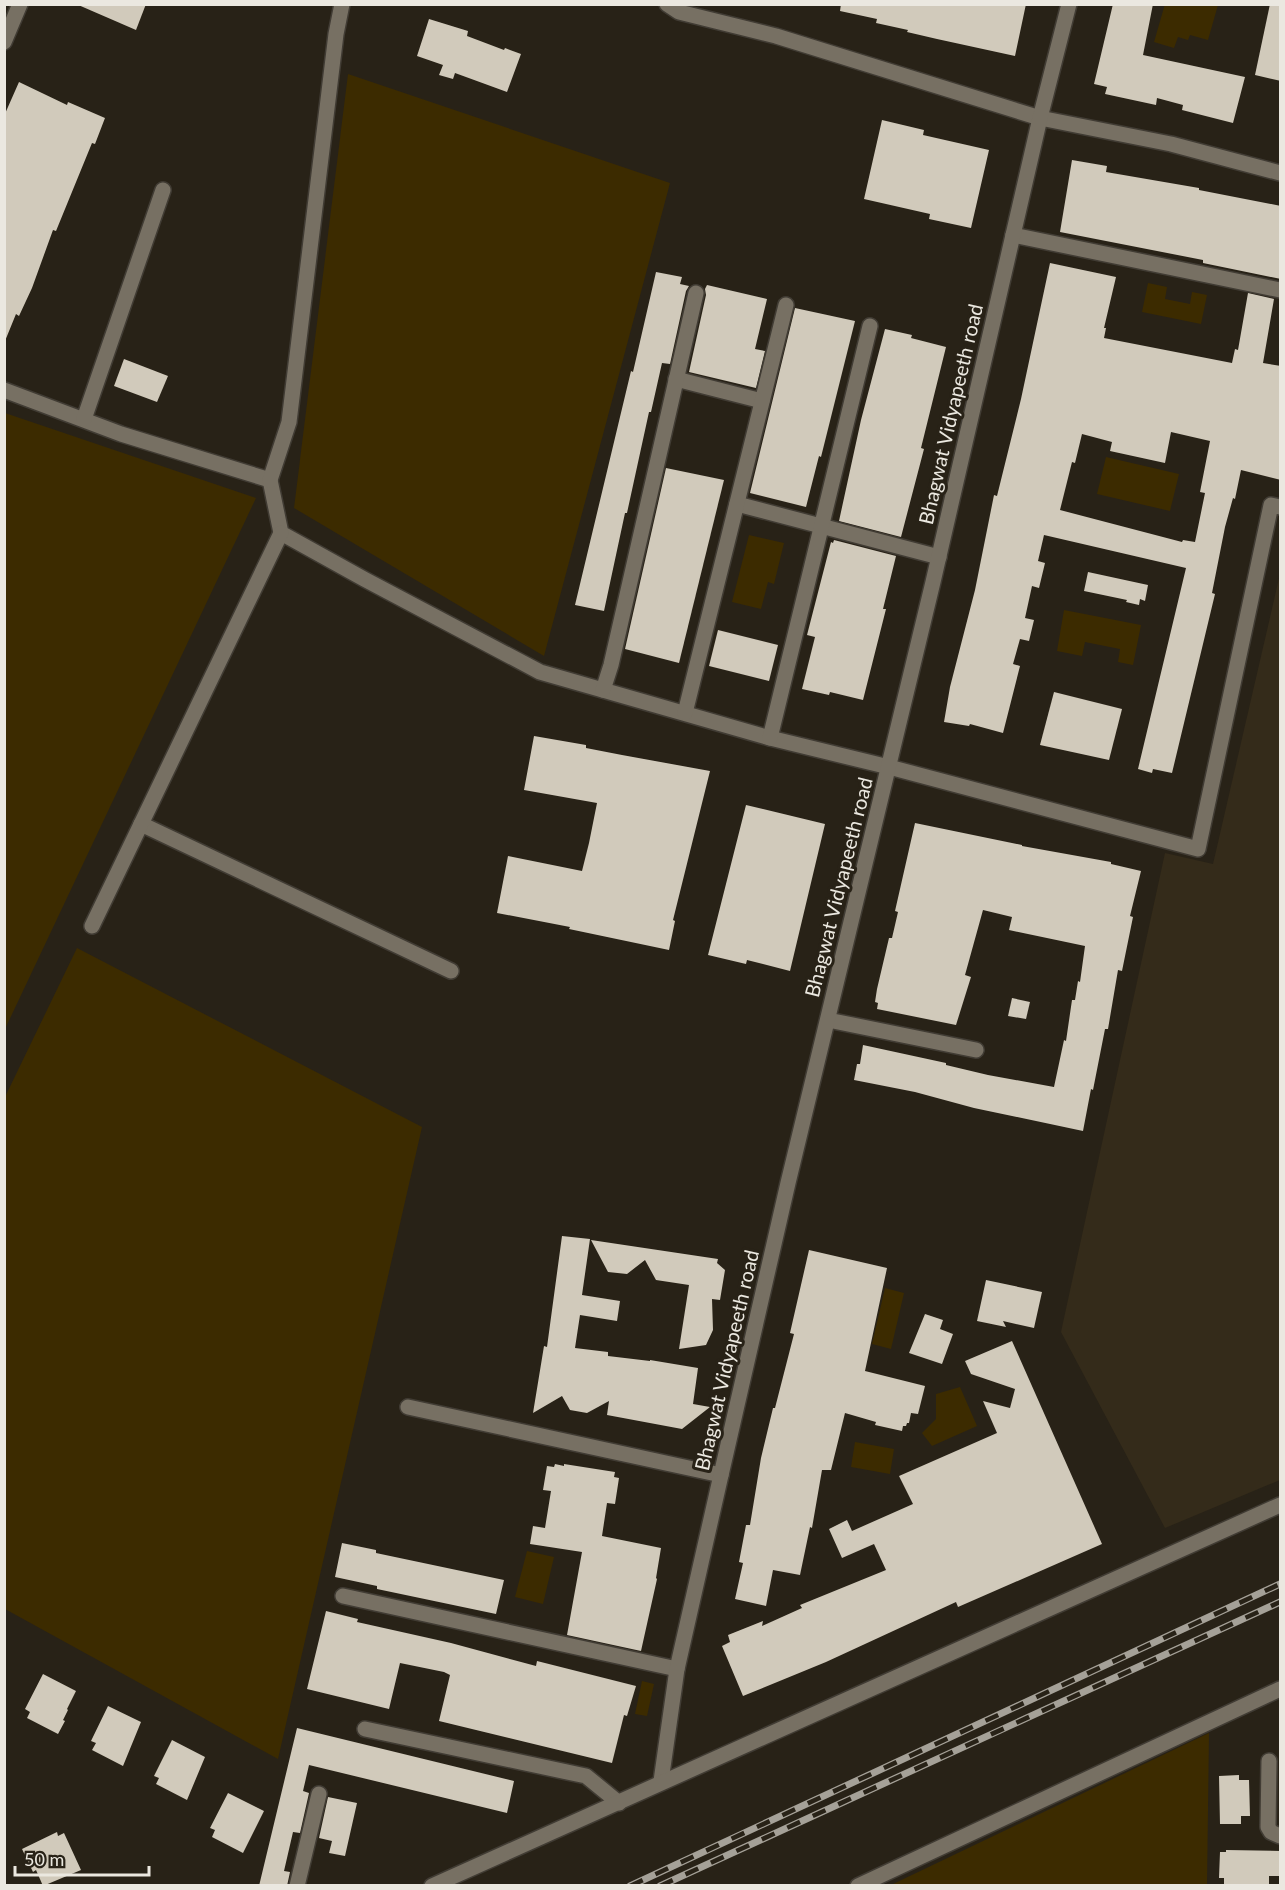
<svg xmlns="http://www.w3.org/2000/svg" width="1285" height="1890" viewBox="0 0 1285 1890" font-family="Lato,sans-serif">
	<rect width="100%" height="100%" fill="#282217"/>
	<path fill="#342b1a" d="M1280,574v906l-115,48 -104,-196 104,-479 48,11z"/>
	<g fill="#3c2b00">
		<path d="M1165,4l53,1 -10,35 -18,-5 -2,5 -10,-3 -4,11 -20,-6z"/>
		<path d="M348,74l322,109 -126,473 -250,-148z"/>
		<path d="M1148,283l19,4 -2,12 25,5 2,-12 15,3 -6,29 -59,-12z"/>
		<path d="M5,413l251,85 -251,531 -1,-616z"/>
		<path d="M1106,457l73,17 -9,37 -73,-17z"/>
		<path d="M749,535l35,8 -10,41 -6,-2 -7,27 -29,-7z"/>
		<path d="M1064,610l77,15 -8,40 -15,-3 2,-13 -35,-7 -3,14 -25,-5z"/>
		<path d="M77,948l345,179 -144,632 -273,-150v-512z"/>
		<path d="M885,1288l19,5 -13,56 -19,-5z"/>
		<path d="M960,1387l17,39 -45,20 -10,-13 14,-14v-25z"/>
		<path d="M855,1442l39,7 -4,25 -39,-7z"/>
		<path d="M527,1551l27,6 -11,47 -28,-7z"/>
		<path d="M642,1681l12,3 -7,32 -12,-2z"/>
		<path d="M1209,1733l-2,152h-316z"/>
	</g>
	<g fill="#d1cabb" fill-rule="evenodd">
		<path d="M76,4h70l-10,26z"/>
		<path d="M841,4h185l-11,52 -78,-17 -30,-7 1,-2 -32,-7 1,-4 -37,-8z"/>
		<path d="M1113,4h40l-10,51 102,22 -12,46 -51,-13 1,-5 -26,-7 -1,7 -51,-11 2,-7 -13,-3z"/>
		<path d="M1270,4h11v77l-26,-6z"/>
		<path d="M429,19l39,12 -1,5 37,14 1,-2 16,6 -14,38 -52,-19 -2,6 -14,-4 4,-10 -26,-9z"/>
		<path d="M19,82l48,23 1,-3 37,16 -10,26 -3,-1 -36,88 -3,-1 -21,58 -13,28 -3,-2 -11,27 -1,-225z"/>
		<path d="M882,120l42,10 -1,5 66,15 -18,78 -42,-9 1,-5 -66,-15z"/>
		<path d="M1072,160l35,6 -1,6 93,16v2l82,16v73l-78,-16v-3l-143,-28z"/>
		<path d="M1050,263l66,14 -12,51h2l-2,10 128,25 3,-14 3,1 10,-57 26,6 -11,64 18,3v114l-40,-10 -6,29 -2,-1 -8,29 -13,66 3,1 -43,179 -19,-4 -1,4 -14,-4 48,-201 -142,-33 -6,26 7,2 -6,25 -7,-2 -7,32 9,2 -5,21 -9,-2 -7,25 7,2 -17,67 -33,-9 -1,2 -25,-4 6,-35 25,-97 19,-95 3,1 24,-97zM1171,432l39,9 -10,51 5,1 -10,49 -12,-2 -1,2 -122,-32 12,-48 3,1 7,-29 30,8 -2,9 55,12z"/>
		<path d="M656,272l26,5 -2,7 9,2 -3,5 -16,73 -8,-1 -11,49h-2l-22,101h-2l-21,98 -29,-6 56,-234 2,1z"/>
		<path d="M707,285l60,14 -12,50 10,2 -9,37 -67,-16 17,-77 -1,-6z"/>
		<path d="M795,308l60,13 -34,136 -2,-1 -13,51 -56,-14z"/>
		<path d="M885,329l27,6 -1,3 35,9 -25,101 3,1 -23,88 -62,-16 22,-101z"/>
		<path d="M124,359l44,17 -11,26 -43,-16z"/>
		<path d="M666,468l58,12 -45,183 -54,-14z"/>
		<path d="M834,540l62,16 -13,53h3l-23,91 -33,-8 -1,3 -27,-6 13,-52 -8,-2 24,-93 2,1z"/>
		<path d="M1088,572l60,13 -3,16 -5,-2 -1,6 -13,-3 1,-2 -43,-9z"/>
		<path d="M718,630l60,15 -9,36 -60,-15z"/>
		<path d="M1054,692l68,17 -13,51 -69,-15z"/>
		<path d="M534,736l52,9v3l36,7 88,16 -37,149 2,1 -6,29 -100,-21 1,-2 -73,-14 11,-57 74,15 7,-28 8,-40 -73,-13z"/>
		<path d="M746,805l79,19 -35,147 -43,-11 -1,4 -38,-9z"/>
		<path d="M915,823l107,22v1l89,16v2l30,7 -11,45 3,1 -11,54 -4,-1 -10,59h-3l-12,61 -2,-1 -8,42 -109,-23 -59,-16 -61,-12 3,-16h3l3,-19 83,18v2l42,10 66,12 10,-47 2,1 6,-41h3l3,-19 2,1 5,-36 -76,-16 3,-13 -29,-7 -18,65 6,2 -15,48 -79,-16 1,-6 -3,-1 2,-13 12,-51h3l6,-26 -3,-1z"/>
		<path d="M1012,998l18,4 -4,17 -18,-3z"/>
		<path d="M562,1236l28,3 -8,56 38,6 -3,20 -37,-6 -5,33 33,4v4l42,5v-1l48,8 -5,36 17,3 -28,22 -75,-14 2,-14 -22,12 -17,-3 -8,-14 -29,17 11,-67 3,1z"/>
		<path d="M591,1240l127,19 -1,4 8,7 -5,30 -8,-1 1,31 -7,15 -27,4 10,-64 -33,-5 -11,-20 -18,14 -19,-2z"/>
		<path d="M809,1250l78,18 -22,103 60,15 -7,28 -7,-1 -2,10h-2l-1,3h-3l-1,5 -27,-6 1,-3 -31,-9 -14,57h-9l-10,58 -2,-1 -10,48 -27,-5 -7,36 -31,-7 8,-36 -4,-1 7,-37h4l11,-67 12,-50h2l19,-74 -4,-1z"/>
		<path d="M986,1280l56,12 -8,36 -31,-7 3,6 -29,-6z"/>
		<path d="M925,1314l18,6 -3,9 13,5 -11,30 -33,-11z"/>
		<path d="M1012,1341l90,203 -144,63 -2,-5 -130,60 -83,34 -21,-50 8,-4 -2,-7 35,-14 -1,5 40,-18 -2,-3 86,-35 -12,-26 -32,14 -13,-29 18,-9 5,11 61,-27 -14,-28 98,-43 -14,-32 27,7 5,-19 -44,-15 -6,-13z"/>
		<path d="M555,1464l9,2v-2l51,8 -1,5 5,1 -4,26 -8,-1 -5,33 59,12 -5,30 1,1 -16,72 -74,-16 15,-83 -52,-8 3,-18 12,2 6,-37 -8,-1 4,-24 7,1z"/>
		<path d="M342,1543l34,7v3l128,27 -8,34 -119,-25v-3l-42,-9z"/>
		<path d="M326,1611l32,8 -1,3 94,21 85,23 1,-5 99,25 -9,30 -3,-1 -12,48 -173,-42 11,-46 -6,-3 -44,-9 -11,46 -82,-20z"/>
		<path d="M43,1674l33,17 -9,18 1,1 -5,10 2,1 -7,13 -31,-16 3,-6 -5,-3z"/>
		<path d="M108,1706l33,16 -18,44 -31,-16 4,-7 -5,-2z"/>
		<path d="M297,1728l217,53 -7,32 -198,-48 -6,26 6,2 -9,40 -7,-1 -9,39 6,1 -3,14h-28z"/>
		<path d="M172,1740l33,17 -18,43 -31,-16 3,-6 -5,-2z"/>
		<path d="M1239,1775v5h10l1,36h-9v8h-21l-1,-48z"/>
		<path d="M228,1793l36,18 -21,42 -31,-16 3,-7 -5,-2z"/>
		<path d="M328,1797l29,6 -12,53 -16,-3 3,-12 -13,-3z"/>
		<path d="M57,1832l1,4 6,-3 17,37 -38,16 -7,-16 -3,2 -11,-23z"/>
		<path d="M1226,1850l55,1v25h-12v10h-45v-8h-5l1,-26h6z"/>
	</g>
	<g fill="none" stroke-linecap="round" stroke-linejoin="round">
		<defs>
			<g id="street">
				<path d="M667,4l12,8 97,24 264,82 131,26 109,29"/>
				<path d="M4,42l16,-38"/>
				<path d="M1013,235l267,55"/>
				<path d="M676,379l86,22"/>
				<path d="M4,390l117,44 149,46 11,53 83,46 176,93 230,66 119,29 309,82 73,-344 9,2"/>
				<path d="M84,419l79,-229"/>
				<path d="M270,480l19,-58 47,-388 6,-30"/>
				<path d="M737,504l202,53"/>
				<path d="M603,690l8,-25 85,-372"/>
				<path d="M685,713l101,-408"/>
				<path d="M770,738l100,-412"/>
				<path d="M141,824l310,147"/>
				<path d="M92,926l189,-393"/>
				<path d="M828,1020l148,30"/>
				<path d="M408,1407l313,68"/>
				<path d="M343,1596l334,73"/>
				<path d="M365,1729l221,47 33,27"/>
				<path d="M1269,1761l-1,66 3,5 9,4"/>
				<path d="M661,1781l16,-112 44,-194 67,-292 145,-601 107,-464 29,-114"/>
				<path d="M297,1886l22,-92"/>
				<path d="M432,1886l848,-381"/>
				<path d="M858,1886l422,-197"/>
			</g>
		</defs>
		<use href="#street" stroke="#413c34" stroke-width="18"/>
		<use href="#street" stroke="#777063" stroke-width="15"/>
		<defs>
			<g id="rail">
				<path d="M630,1886l650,-302"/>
				<path d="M660,1886l620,-284"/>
			</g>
		</defs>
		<use href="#rail" stroke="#a5a198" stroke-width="7"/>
		<use href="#rail" stroke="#282217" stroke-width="4.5" stroke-dasharray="14" stroke-linecap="butt"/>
	</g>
	<g text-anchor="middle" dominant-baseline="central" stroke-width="6" stroke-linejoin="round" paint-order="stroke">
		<g font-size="20" fill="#ebe8e0" stroke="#282217">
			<text transform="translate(950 414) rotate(-77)">Bhagwat Vidyapeeth road</text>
			<text transform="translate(838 887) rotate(-76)">Bhagwat Vidyapeeth road</text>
			<text transform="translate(726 1360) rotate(-77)">Bhagwat Vidyapeeth road</text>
		</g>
	</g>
	<rect width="1285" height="1890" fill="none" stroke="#ebe8e0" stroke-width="12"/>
	<path d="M15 1866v9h134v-9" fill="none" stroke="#ebe8e0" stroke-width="3"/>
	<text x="24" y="1866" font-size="18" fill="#ebe8e0" stroke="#282217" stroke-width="4.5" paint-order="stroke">50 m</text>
</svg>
